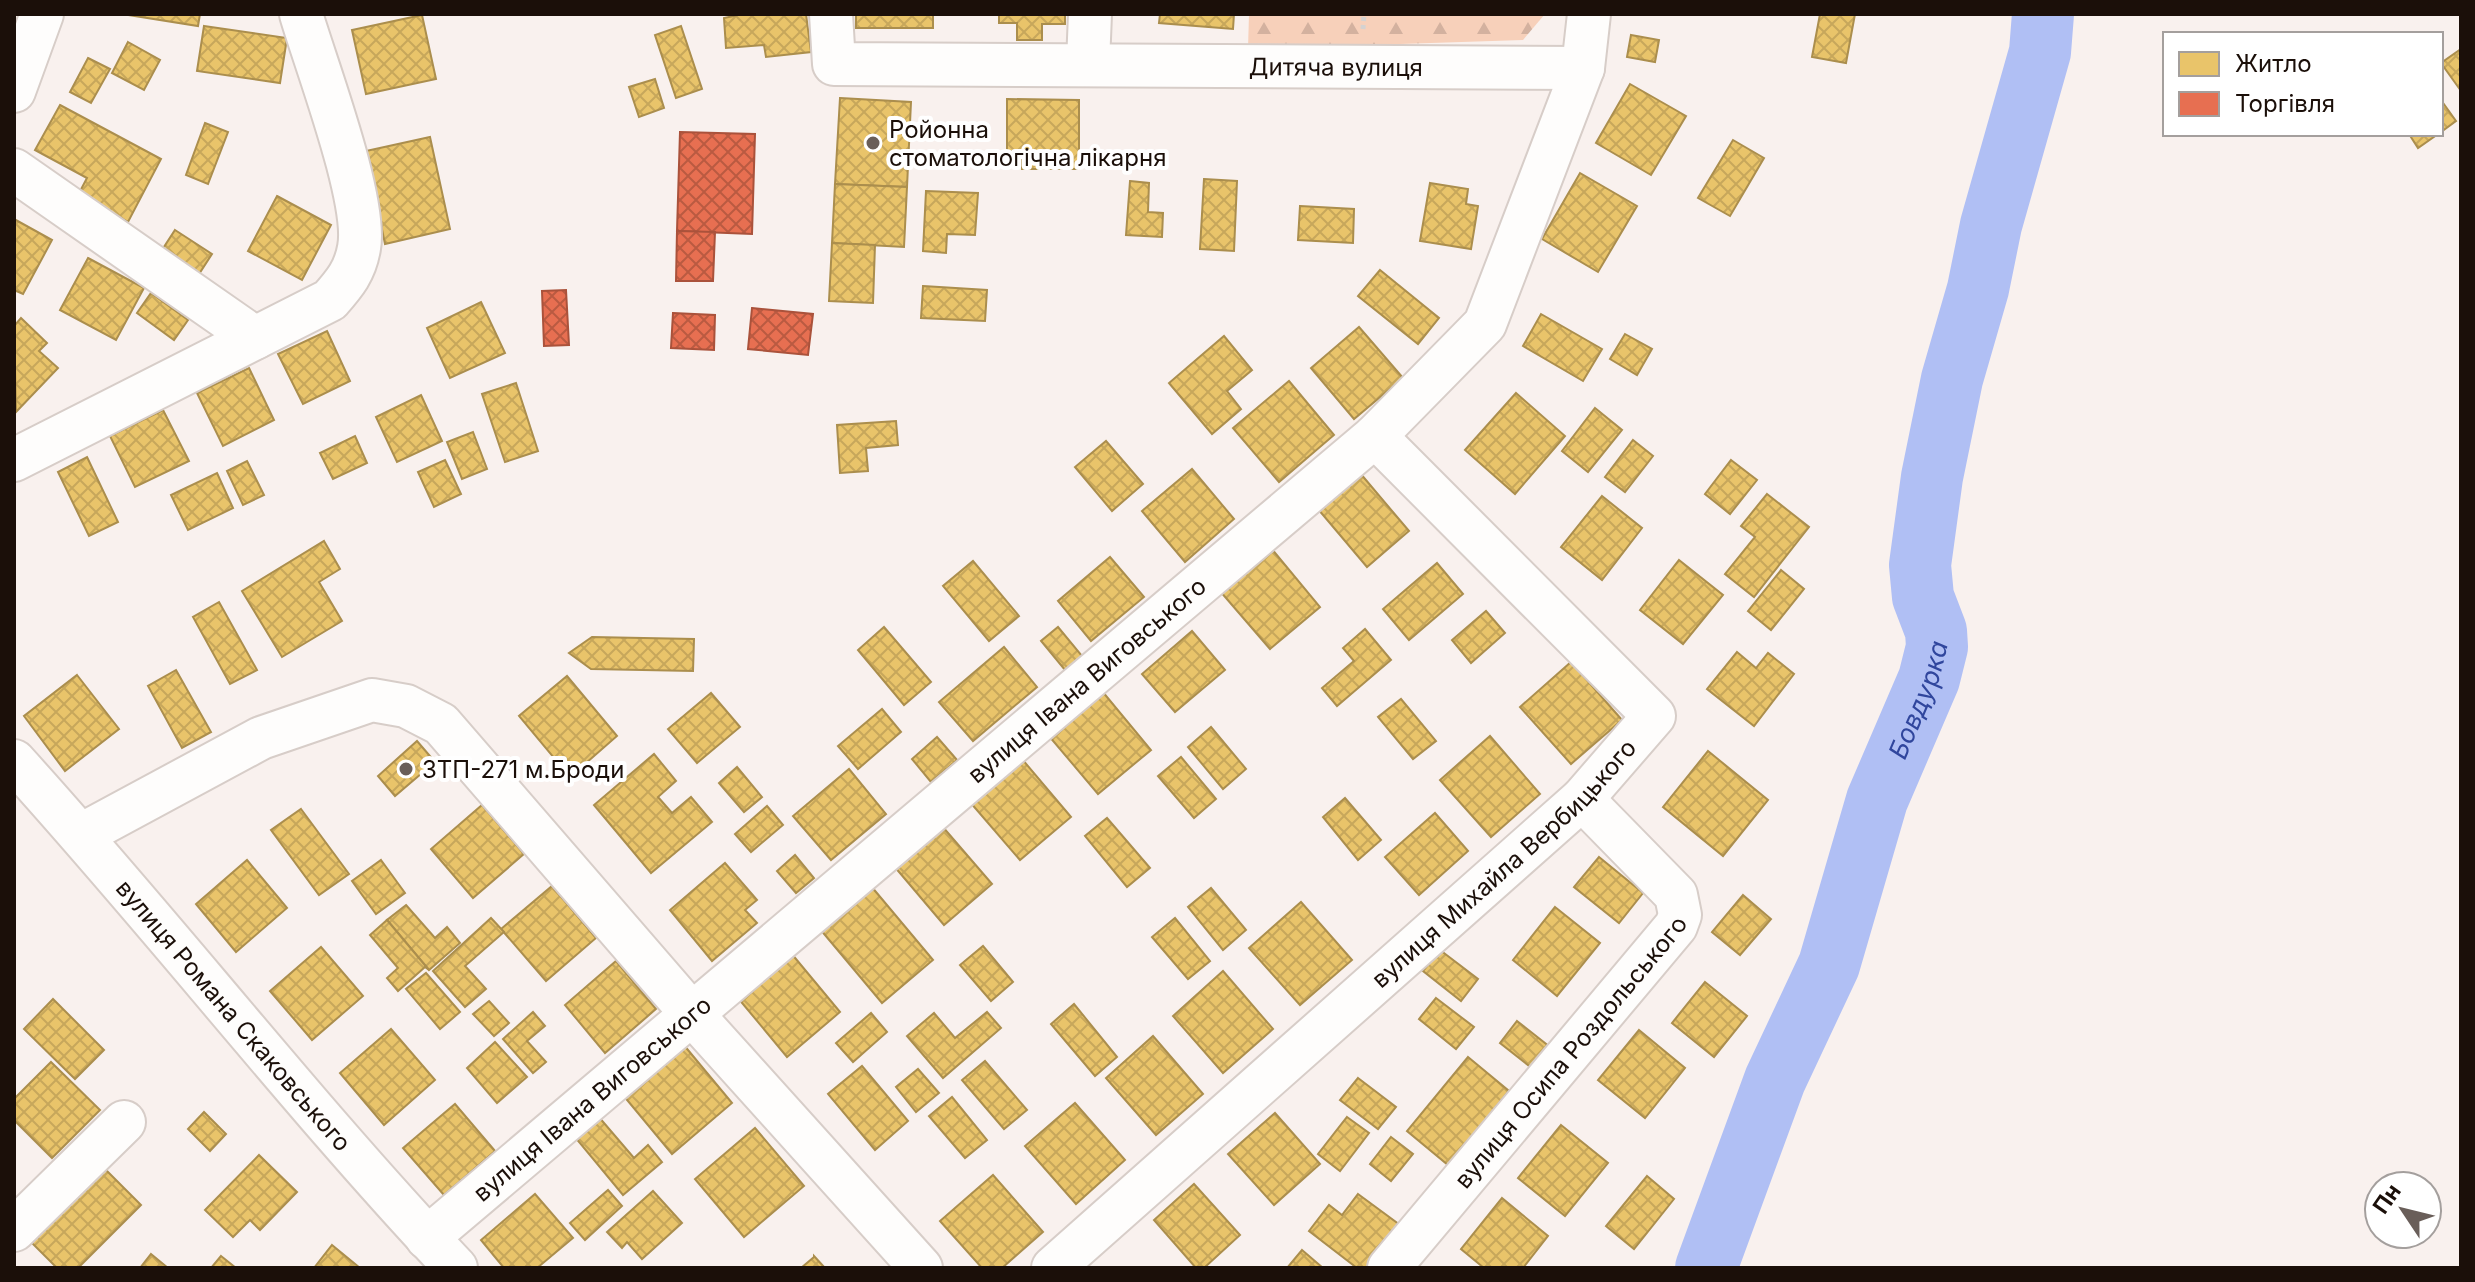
<svg xmlns="http://www.w3.org/2000/svg" width="2475" height="1282" viewBox="0 0 2475 1282" font-family="Inter,sans-serif">
	<defs>
		<pattern id="forest-firs" width="22" height="20" patternUnits="userSpaceOnUse" patternTransform="scale(2)"><rect width="22" height="20" fill="#f7d0ba"/><path d="M5 1l3.5 6h-7zM16 11l3.5 6h-7z" fill="#d3b19f"/></pattern>
		<pattern id="homes-cross-hatch" width="8" height="8" patternUnits="userSpaceOnUse" patternTransform="scale(2)"><rect width="8" height="8" fill="#e9c46a"/><path d="M0 0l8 8M0 8l8-8" fill="none" stroke="#c7a75b"/></pattern>
		<pattern id="shops-cross-hatch" width="8" height="8" patternUnits="userSpaceOnUse" patternTransform="scale(2)"><rect width="8" height="8" fill="#e76f51"/><path d="M0 0l8 8M0 8l8-8" fill="none" stroke="#ba5a41"/></pattern>
	</defs>
	<rect width="100%" height="100%" fill="#f9f1ee"/>
	<path fill="#fcd7c2" d="M2033,14h22l-6,41 -88,328 -20,96 -10,84 17,84 -9,34 -66,161 -19,85 -15,44 -54,117 -46,117 -18,63h-35l24,-75 105,-230 49,-164 53,-122 5,-27 -11,-45 -3,-39 19,-127 42,-155 11,-57 43,-150z"/>
	<path fill="url(#forest-firs)" d="M1249,14h296l-22,26 -275,9z"/>
	<g fill="url(#homes-cross-hatch)" stroke="#ab8e4d" stroke-width="2">
		<path d="M122,14h78l-2,12z"/>
		<path d="M743,14h63l5,38 -45,5 -2,-12 -38,3 -2,-30z"/>
		<rect x="856" y="14" width="77" height="14"/>
		<path d="M999,14h66v10h-23v16h-25v-17h-18z"/>
		<path d="M1160,14h74l-1,15 -74,-6z"/>
		<path d="M1820,14h35l-9,49 -34,-6z"/>
		<path d="M422,15l14,64 -70,15 -14,-64z"/>
		<path d="M204,26l83,12 -7,45 -83,-12z"/>
		<path d="M681,26l21,63 -26,9 -21,-63z"/>
		<path d="M1631,35l28,5 -4,22 -28,-5z"/>
		<path d="M128,42l32,18 -16,30 -32,-17z"/>
		<path d="M2461,49v42l-20,-28z"/>
		<path d="M88,58l22,11 -19,34 -21,-11z"/>
		<path d="M655,79l9,29 -25,9 -10,-30z"/>
		<path d="M1630,84l56,32 -35,59 -55,-32z"/>
		<path d="M840,98l71,4 -4,85 -72,-3z"/>
		<path d="M1007,99l72,1v69h-57v-18h-15z"/>
		<path d="M2441,100l15,21 -15,11z"/>
		<path d="M60,105l101,54 -33,63 -50,-27 9,-17 -52,-28z"/>
		<path d="M205,123l23,9 -20,52 -22,-9z"/>
		<path d="M2409,134h29l-20,14z"/>
		<path d="M430,137l20,92 -65,15 -19,-93z"/>
		<path d="M1733,140l31,18 -34,58 -32,-18z"/>
		<path d="M1580,173l57,33 -39,66 -56,-33z"/>
		<path d="M1204,179l33,2 -3,70 -34,-2z"/>
		<path d="M1130,181l19,2 -1,29 15,1 -1,24 -36,-2z"/>
		<path d="M1430,183l38,6 -2,15 12,2 -7,43 -51,-8z"/>
		<path d="M835,184l72,3 -3,60 -72,-4z"/>
		<path d="M926,191l52,2 -3,42 -28,-1 -1,19 -23,-2z"/>
		<path d="M277,196l54,29 -29,55 -54,-29z"/>
		<path d="M1300,206l54,3 -1,34 -55,-3z"/>
		<path d="M14,219l38,21 -29,54 -9,-4z"/>
		<path d="M175,230l37,24 -13,20 -37,-24z"/>
		<path d="M832,243l43,2 -2,58 -44,-2z"/>
		<path d="M88,258l56,30 -28,52 -56,-30z"/>
		<path d="M1380,270l59,48 -21,26 -60,-48z"/>
		<path d="M923,286l64,4 -2,31 -64,-3z"/>
		<path d="M151,293l37,27 -14,20 -37,-27z"/>
		<path d="M481,302l24,51 -55,25 -23,-50z"/>
		<path d="M1541,314l61,35 -19,32 -60,-35z"/>
		<path d="M21,318l26,25 -8,8 19,17 -42,44 -2,-86z"/>
		<path d="M1359,327l44,51 -49,41 -43,-51z"/>
		<path d="M327,331l23,50 -47,23 -25,-50z"/>
		<path d="M1625,334l27,15 -15,26 -27,-16z"/>
		<path d="M1224,336l28,34 -25,21 14,18 -29,25 -43,-51z"/>
		<path d="M249,368l25,52 -51,26 -26,-53z"/>
		<path d="M1289,381l45,54 -55,47 -46,-54z"/>
		<path d="M516,383l22,68 -33,11 -23,-68z"/>
		<path d="M1516,393l49,43 -50,58 -50,-44z"/>
		<path d="M421,395l21,46 -45,21 -21,-45z"/>
		<path d="M1595,408l27,22 -34,42 -26,-21z"/>
		<path d="M163,410l26,51 -54,26 -25,-51z"/>
		<path d="M896,421l2,24 -32,3 2,23 -28,2 -3,-48z"/>
		<path d="M473,432l14,37 -25,10 -15,-37z"/>
		<path d="M355,436l12,27 -34,16 -13,-26z"/>
		<path d="M1633,440l20,16 -28,36 -20,-15z"/>
		<path d="M1106,441l37,43 -31,27 -37,-44z"/>
		<path d="M87,457l31,65 -29,14 -31,-64z"/>
		<path d="M445,460l16,34 -27,13 -16,-35z"/>
		<path d="M1731,460l26,20 -27,34 -25,-20z"/>
		<path d="M247,461l17,34 -21,10 -16,-34z"/>
		<path d="M1192,469l42,50 -49,43 -43,-51z"/>
		<path d="M217,473l16,35 -45,22 -17,-35z"/>
		<path d="M1360,473l49,58 -42,36 -49,-58z"/>
		<path d="M1767,494l42,33 -55,70 -29,-23 30,-37 -14,-11z"/>
		<path d="M1602,496l40,32 -40,52 -41,-33z"/>
		<path d="M324,541l16,28 -21,13 23,39 -60,36 -40,-66z"/>
		<path d="M1271,548l49,59 -50,42 -50,-58z"/>
		<path d="M1110,557l34,40 -53,44 -33,-40z"/>
		<path d="M1679,560l44,35 -40,49 -43,-34z"/>
		<path d="M973,561l46,55 -30,25 -46,-55z"/>
		<path d="M1437,563l26,31 -54,46 -26,-31z"/>
		<path d="M1781,570l23,19 -33,41 -23,-19z"/>
		<path d="M219,602l38,68 -27,14 -37,-67z"/>
		<path d="M1486,611l19,22 -34,30 -19,-23z"/>
		<path d="M884,627l47,55 -27,23 -46,-55z"/>
		<path d="M1058,627l29,35 -17,14 -29,-35z"/>
		<path d="M1365,629l26,31 -54,46 -15,-18 32,-27 -11,-13z"/>
		<path d="M1192,631l33,39 -50,42 -33,-38z"/>
		<path d="M592,637l102,2 -1,32 -102,-2 -22,-16z"/>
		<path d="M1004,647l33,40 -64,54 -34,-39z"/>
		<path d="M1737,652l19,16 12,-15 26,21 -40,52 -47,-37z"/>
		<path d="M1571,662l51,58 -51,44 -51,-57z"/>
		<path d="M176,670l35,62 -29,16 -34,-62z"/>
		<path d="M77,675l42,54 -54,42 -41,-55z"/>
		<path d="M567,676l50,60 -47,41 -51,-61z"/>
		<path d="M1102,691l49,59 -53,44 -49,-58z"/>
		<path d="M711,693l29,34 -43,36 -29,-34z"/>
		<path d="M1401,699l35,42 -23,18 -35,-42z"/>
		<path d="M882,709l19,23 -43,37 -20,-23z"/>
		<path d="M1211,727l35,42 -23,20 -35,-42z"/>
		<path d="M1490,736l50,58 -49,43 -51,-57z"/>
		<path d="M937,737l20,23 -26,22 -19,-23z"/>
		<path d="M417,741l18,21 -40,34 -17,-20z"/>
		<path d="M1708,751l60,49 -45,56 -60,-49z"/>
		<path d="M654,754l22,27 -18,16 14,16 19,-16 21,25 -61,51 -57,-68z"/>
		<path d="M1181,757l35,42 -22,19 -36,-42z"/>
		<path d="M1022,759l49,58 -51,43 -50,-58z"/>
		<path d="M737,767l25,30 -18,15 -25,-29z"/>
		<path d="M849,769l37,45 -55,46 -38,-44z"/>
		<path d="M1345,798l36,42 -23,20 -35,-43z"/>
		<path d="M482,805l42,49 -51,44 -42,-49z"/>
		<path d="M767,806l16,19 -32,27 -16,-18z"/>
		<path d="M301,809l48,65 -30,21 -48,-65z"/>
		<path d="M1435,813l33,38 -49,44 -34,-38z"/>
		<path d="M1107,818l43,50 -23,19 -42,-51z"/>
		<path d="M942,826l50,58 -48,41 -50,-59z"/>
		<path d="M795,855l19,23 -18,15 -19,-22z"/>
		<path d="M1599,857l44,36 -24,30 -45,-36z"/>
		<path d="M247,860l40,48 -51,44 -40,-48z"/>
		<path d="M381,860l24,33 -29,21 -24,-33z"/>
		<path d="M725,863l32,37 -12,10 12,13 -45,38 -42,-51z"/>
		<path d="M552,886l44,52 -50,43 -45,-52z"/>
		<path d="M871,886l62,74 -51,43 -62,-74z"/>
		<path d="M1211,888l35,42 -23,20 -35,-43z"/>
		<path d="M1743,895l28,24 -31,36 -28,-23z"/>
		<path d="M1301,902l51,58 -52,45 -51,-57z"/>
		<path d="M406,905l29,33 12,-11 13,16 -31,27 -42,-50z"/>
		<path d="M1555,907l45,36 -43,53 -44,-36z"/>
		<path d="M491,918l13,14 -39,34 21,23 -21,18 -32,-36z"/>
		<path d="M1175,918l35,43 -22,18 -36,-42z"/>
		<path d="M387,920l42,50 -4,-3 -27,24 -11,-13 11,-10 -28,-33z"/>
		<path d="M983,946l30,36 -22,19 -31,-36z"/>
		<path d="M321,947l42,49 -51,44 -42,-49z"/>
		<path d="M1440,950l38,29 -17,22 -38,-30z"/>
		<path d="M791,953l49,59 -53,45 -49,-59z"/>
		<path d="M616,961l40,48 -51,44 -40,-48z"/>
		<path d="M1223,971l50,58 -50,44 -50,-57z"/>
		<path d="M426,973l34,39 -20,17 -34,-40z"/>
		<path d="M1705,982l42,34 -33,41 -42,-34z"/>
		<path d="M1436,998l38,29 -18,22 -37,-30z"/>
		<path d="M53,999l51,51 -29,29 -51,-50z"/>
		<path d="M489,1001l20,22 -15,13 -21,-22z"/>
		<path d="M1074,1004l43,53 -22,19 -44,-52z"/>
		<path d="M533,1012l12,14 -18,15 19,21 -13,11 -30,-34z"/>
		<path d="M987,1012l14,16 -58,50 -36,-42 27,-23 21,25z"/>
		<path d="M871,1013l16,19 -34,30 -17,-19z"/>
		<path d="M1517,1021l38,30 -17,22 -38,-30z"/>
		<path d="M391,1029l44,51 -51,45 -44,-52z"/>
		<path d="M1639,1030l46,38 -40,50 -47,-38z"/>
		<path d="M1153,1036l50,58 -47,41 -50,-57z"/>
		<path d="M495,1042l32,35 -30,26 -30,-35z"/>
		<path d="M683,1044l49,59 -60,51 -49,-59z"/>
		<path d="M1468,1057l41,34 -61,74 -41,-34z"/>
		<path d="M985,1061l42,49 -23,19 -42,-49z"/>
		<path d="M51,1062l49,48 -48,48 -38,-38v-21z"/>
		<path d="M862,1066l46,55 -33,29 -47,-56z"/>
		<path d="M918,1069l21,24 -23,19 -20,-25z"/>
		<path d="M1358,1078l38,29 -18,22 -38,-29z"/>
		<path d="M952,1097l35,43 -22,18 -36,-42z"/>
		<path d="M1075,1103l50,57 -49,44 -51,-58z"/>
		<path d="M455,1104l40,47 -51,44 -41,-47z"/>
		<path d="M204,1112l22,22 -16,17 -22,-22z"/>
		<path d="M1275,1113l45,51 -46,41 -46,-51z"/>
		<path d="M598,1116l36,42 14,-13 14,17 -39,33 -49,-59z"/>
		<path d="M1347,1117l22,16 -29,38 -22,-17z"/>
		<path d="M1561,1125l47,38 -43,53 -47,-38z"/>
		<path d="M755,1128l49,58 -60,51 -49,-58z"/>
		<path d="M1391,1137l22,17 -22,27 -21,-17z"/>
		<path d="M259,1155l38,37 -37,38 -10,-10 -17,17 -28,-27z"/>
		<path d="M103,1167l38,38 -63,63h-21l-27,-27z"/>
		<path d="M993,1175l50,57 -41,36h-20l-42,-47z"/>
		<path d="M1647,1176l27,23 -40,50 -28,-23z"/>
		<path d="M1194,1184l46,51 -36,33h-8l-42,-48z"/>
		<path d="M608,1190l14,16 -37,34 -15,-17z"/>
		<path d="M653,1191l29,32 -40,36 -15,-17 -5,6 -15,-16z"/>
		<path d="M535,1194l38,44 -36,30h-33l-23,-28z"/>
		<path d="M1358,1194l42,31 -33,43h-10l-48,-37 20,-26 13,10z"/>
		<path d="M1502,1198l46,38 -25,32h-39l-23,-19z"/>
		<path d="M332,1245l28,23h-46z"/>
		<path d="M1302,1250l21,18h-36z"/>
		<path d="M151,1254l17,14h-28z"/>
		<path d="M221,1256l15,12h-25z"/>
		<path d="M814,1256l11,12h-24l13,-11z"/>
	</g>
	<g fill="url(#shops-cross-hatch)" stroke="#aa523b" stroke-width="2">
		<path d="M680,132l75,2 -3,100 -75,-3z"/>
		<path d="M677,231l38,1 -2,49h-37z"/>
		<path d="M566,290l3,55 -25,1 -2,-55z"/>
		<path d="M752,308l61,6 -5,41 -60,-6z"/>
		<path d="M673,313l42,2 -1,35 -43,-2z"/>
	</g>
	<g fill="none" stroke-linecap="round" stroke-linejoin="round">
		<path stroke="#b0bff4" stroke-width="62" id="s1" d="M1706,1268l69,-188 54,-115 48,-165 52,-121 8,-32 -1,-16 -13,-34 -3,-32 12,-88 20,-98 26,-90 13,-64 49,-173 3,-38"/>
		<defs>
			<g id="minor">
				<path id="s2" d="M831,14l3,50 749,4"/>
				<path d="M1088,63l2,-49"/>
				<path d="M14,91l28,-77"/>
				<path d="M14,170l241,168"/>
				<path d="M14,460l316,-160c15,-17 25,-29 29,-52 9,-47 -43,-183 -58,-234"/>
				<path id="s3" d="M14,761c151,166 288,344 442,507"/>
				<path d="M81,835l180,-97 111,-38 34,6 35,18 251,290 229,254"/>
				<path d="M14,1230l110,-108"/>
				<path id="s4" d="M427,1238l948,-802 110,-112 98,-256 6,-54"/>
				<path id="s5" d="M1053,1268l529,-469 72,-83 -279,-280"/>
				<path id="s6" d="M1389,1268l287,-342 4,-11 -4,-20 -94,-96"/>
			</g>
		</defs>
		<use href="#minor" stroke="#d7cdc8" stroke-width="46"/>
		<path stroke="#d4d2d1" stroke-width="5" stroke-dasharray="4 4" stroke-linecap="butt" d="M1363,29l1,-15"/>
		<use href="#minor" stroke="#fefdfc" stroke-width="42"/>
	</g>
	<g fill="#695e59" stroke="#fff" stroke-width="3">
		<circle cx="873" cy="143" r="8"/>
		<circle cx="406" cy="769" r="8"/>
	</g>
	<g text-anchor="middle" dominant-baseline="central" stroke-width="8" stroke-linejoin="round" paint-order="stroke">
		<g font-size="24" fill="#1b0f09" stroke="#fff">
			<text stroke="none"><textPath href="#s2" startOffset="552">Дитяча вулиця</textPath></text>
			<text stroke="none"><textPath href="#s4" startOffset="864">вулиця Івана Виговського</textPath></text>
			<text stroke="none"><textPath href="#s5" startOffset="606">вулиця Михайла Вербицького</textPath></text>
			<text stroke="none"><textPath href="#s3" startOffset="336">вулиця Романа Скаковського</textPath></text>
			<text stroke="none"><textPath href="#s6" startOffset="282">вулиця Осипа Роздольського</textPath></text>
			<text stroke="none"><textPath href="#s4" startOffset="216">вулиця Івана Виговського</textPath></text>
		</g>
		<g font-size="24" fill="#1b0f09" stroke="#fff" text-anchor="start">
			<text x="889" y="129">Ройонна<tspan x="889" dy="28">стоматологічна лікарня</tspan></text>
			<text x="422" y="769">ЗТП-271 м.Броди</text>
		</g>
		<g font-size="26" font-style="italic" fill="#30469d" stroke="#fff">
			<text stroke="none"><textPath href="#s1" startOffset="608">Бовдурка</textPath></text>
		</g>
	</g>
	<rect width="2475" height="1282" fill="none" stroke="#1b0f09" stroke-width="32"/>
	<rect x="2163" y="32" width="280" height="104" fill="#ffffff" stroke="#a49f9d" stroke-width="2"/>
	<rect x="2179" y="52" width="40" height="24" fill="#e9c46a" stroke="#a49f9d" stroke-width="2"/>
	<text x="2235" y="72" font-size="24" fill="#1b0f09">Житло</text>
	<rect x="2179" y="92" width="40" height="24" fill="#e76f51" stroke="#a49f9d" stroke-width="2"/>
	<text x="2235" y="112" font-size="24" fill="#1b0f09">Торгівля</text>
	<g transform="translate(2403 1210) rotate(305)"><circle r="38" fill="#ffffff" stroke="#a49f9d" stroke-width="2"/>
	<path d="M0-6L14 30L0 20L-14 30Z" fill="#695e59"/>
	<text y="-12" font-size="22" font-weight="bold" text-anchor="middle" fill="#1b0f09">Пн</text>
	</g>
</svg>
